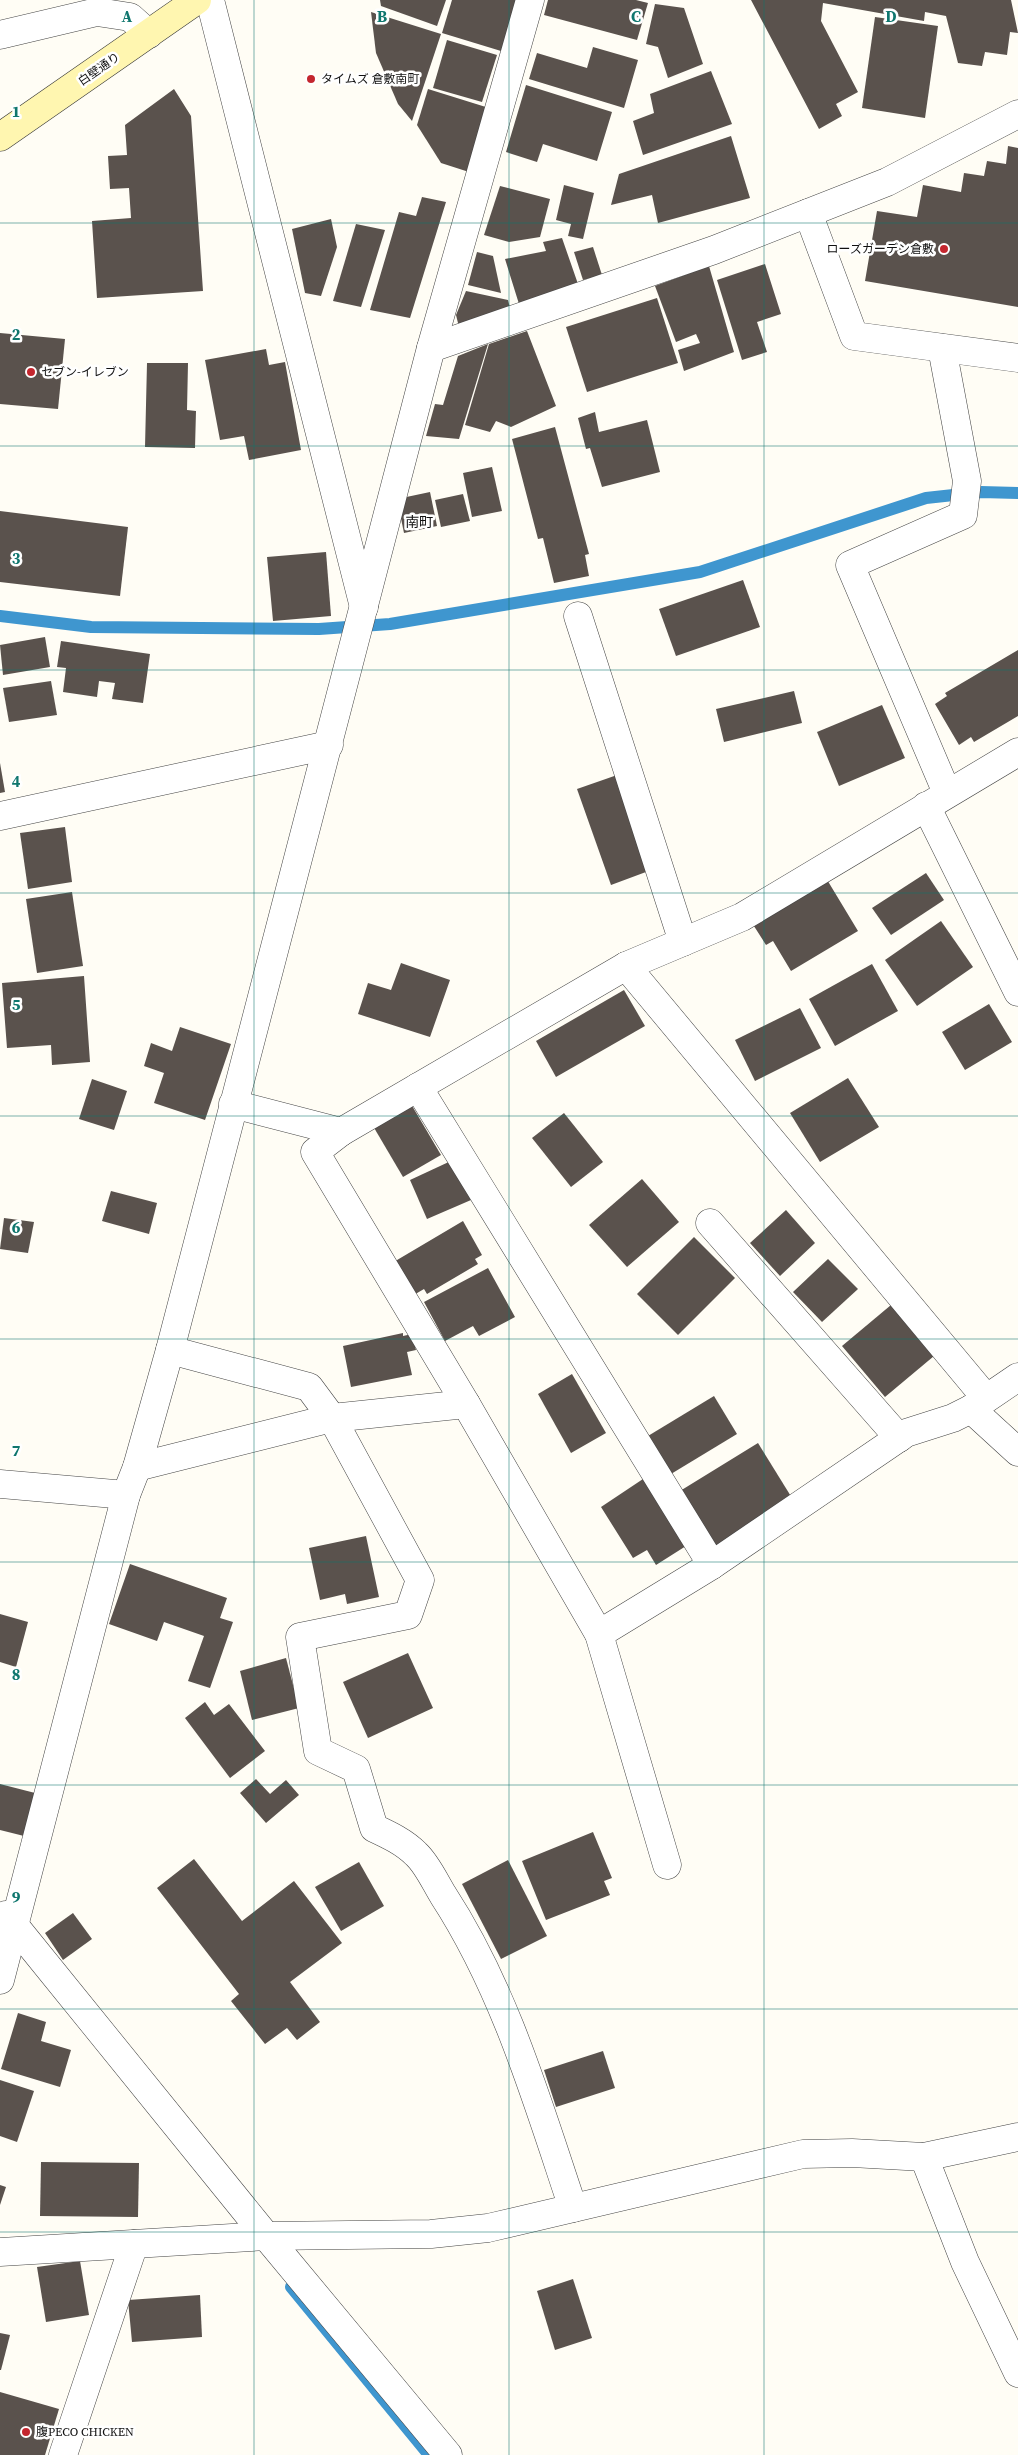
<svg xmlns="http://www.w3.org/2000/svg" width="1018" height="2455" viewBox="0 0 1018 2455" font-family="'Source Serif 4','Noto Sans JP',serif">
	<rect width="100%" height="100%" fill="#fffdf5"/>
	<g fill="none" stroke-linecap="round" stroke-linejoin="round">
		<g stroke="#3f96cf" stroke-width="12">
			<path d="M0,616l91,11 228,2 71,-5 310,-52 226,-74 55,-6 37,1"/>
			<path d="M291,2287l138,168"/>
		</g>
	</g>
	<g fill="#5a524d">
		<path d="M380,0h66l-9,26 -56,-20z"/>
		<path d="M452,0h65l-16,51 -59,-18z"/>
		<path d="M548,0h88l12,3 -11,37 -93,-25z"/>
		<path d="M751,0h260l7,33 -8,-1 -3,23 -22,-3 -3,14 -24,-3 -12,-47 -21,-4 -1,9 -101,-18 -2,18 37,71 -22,12 6,12 -23,13z"/>
		<path d="M655,4l29,4 19,56 -35,14 -10,-31 -12,-3z"/>
		<path d="M371,12l70,22 -29,87 -14,-17 -22,-51z"/>
		<path d="M875,17l63,9 -13,92 -63,-10z"/>
		<path d="M447,40l50,15 -15,47 -49,-14z"/>
		<path d="M593,47l45,13 -14,48 -95,-29 8,-26 50,15z"/>
		<path d="M711,71l21,53 -89,31 -10,-34 21,-8 -4,-19z"/>
		<path d="M526,85l86,27 -15,49 -54,-17 -6,18 -31,-10z"/>
		<path d="M174,89l17,27 12,175 -106,7 -5,-77 39,-3 -2,-30 -19,1 -2,-33 19,-1 -2,-30z"/>
		<path d="M428,89l61,19 -20,64 -28,-9 -24,-38z"/>
		<path d="M731,136l19,62 -92,25 -6,-28 -41,10 8,-31z"/>
		<path d="M1008,146l10,2v159l-153,-26 12,-70 40,6 6,-32 38,7 3,-19 20,3 3,-15 19,3z"/>
		<path d="M564,185l30,8 -11,46 -15,-3 3,-12 -15,-4z"/>
		<path d="M500,186l50,13 -10,38 -31,5 -25,-7z"/>
		<path d="M422,197l24,5 -36,116 -40,-8 29,-98 17,4z"/>
		<path d="M331,219l6,28 -16,49 -16,-3 -13,-64z"/>
		<path d="M356,224l29,6 -24,77 -28,-6z"/>
		<path d="M562,238l16,46 -59,20 -14,-45 41,-8 -3,-9z"/>
		<path d="M593,247l9,28 -19,5 -9,-28z"/>
		<path d="M477,252l16,4 8,37 -33,-8z"/>
		<path d="M765,264l16,50 -24,8 10,30 -25,8 -25,-80z"/>
		<path d="M709,266l25,86 -50,19 -6,-21 22,-7 -4,-9 -20,8 -21,-56z"/>
		<path d="M466,291l42,9 3,12 -52,15 -3,-12z"/>
		<path d="M657,298l21,65 -91,29 -21,-65z"/>
		<path d="M527,331l29,75 -45,21 -15,-6 -6,11 -25,-7 24,-81z"/>
		<path d="M0,333l65,6 -7,70 -58,-5z"/>
		<path d="M488,344l-29,95 -33,-3 9,-32 8,1 15,-49z"/>
		<path d="M266,349l3,16 16,-3 16,88 -52,10 -5,-24 -24,4 -15,-80z"/>
		<path d="M147,363h41l-1,47 9,1 -1,37 -50,-1z"/>
		<path d="M595,412l4,20 48,-12 13,52 -58,15 -12,-39 -4,1 -8,-31z"/>
		<path d="M555,427l34,127 -4,1 4,21 -35,7 -11,-45 -5,1 -26,-100z"/>
		<path d="M492,467l10,44 -30,6 -9,-44z"/>
		<path d="M430,492l7,34 -33,7 -7,-34z"/>
		<path d="M463,494l7,27 -29,6 -6,-27z"/>
		<path d="M0,511l128,16 -8,69 -120,-14z"/>
		<path d="M326,552l5,64 -58,5 -6,-64z"/>
		<path d="M743,580l17,47 -84,29 -17,-47z"/>
		<path d="M45,637l5,30 -47,8 -3,-30z"/>
		<path d="M61,641l89,13 -7,49 -31,-4 3,-16 -16,-2 -2,16 -34,-5 3,-24 -9,-1z"/>
		<path d="M1018,650v66l-44,26 -3,-5 -12,8 -24,-41 12,-8 -2,-3z"/>
		<path d="M51,681l6,34 -48,7 -6,-34z"/>
		<path d="M794,691l8,32 -78,19 -8,-33z"/>
		<path d="M882,705l23,53 -66,28 -22,-54z"/>
		<path d="M0,763l5,29 -5,1z"/>
		<path d="M620,774l34,95 -43,16 -34,-96z"/>
		<path d="M65,827l7,55 -44,7 -8,-56z"/>
		<path d="M926,873l18,27 -53,35 -19,-27z"/>
		<path d="M826,878l32,53 -67,40 -18,-30 -7,4 -14,-22z"/>
		<path d="M72,892l11,74 -46,7 -11,-74z"/>
		<path d="M941,921l32,46 -56,39 -32,-46z"/>
		<path d="M401,963l49,17 -20,57 -72,-23 10,-31 23,7z"/>
		<path d="M872,964l26,47 -63,35 -26,-47z"/>
		<path d="M84,976l6,86 -38,3 -1,-20 -44,3 -5,-65z"/>
		<path d="M624,990l21,36 -89,51 -20,-36z"/>
		<path d="M989,1004l23,38 -47,28 -23,-38z"/>
		<path d="M800,1008l21,40 -66,33 -20,-41z"/>
		<path d="M180,1027l51,17 -26,76 -51,-17 10,-30 -20,-7 7,-23 21,8z"/>
		<path d="M848,1078l31,49 -59,35 -30,-49z"/>
		<path d="M92,1079l35,12 -13,39 -35,-11z"/>
		<path d="M411,1104l30,51 -38,22 -30,-51z"/>
		<path d="M564,1113l39,49 -32,25 -39,-49z"/>
		<path d="M453,1160l18,40 -44,19 -17,-39z"/>
		<path d="M642,1179l37,43 -52,45 -38,-42z"/>
		<path d="M111,1191l46,12 -8,31 -47,-13z"/>
		<path d="M786,1210l29,33 -35,33 -30,-33z"/>
		<path d="M4,1218l30,4 -6,31 -28,-4z"/>
		<path d="M463,1221l19,34 -7,4 3,5 -51,30 -3,-5 -12,7 -20,-33z"/>
		<path d="M694,1237l41,41 -57,57 -41,-41z"/>
		<path d="M828,1259l30,30 -36,33 -29,-30z"/>
		<path d="M488,1268l27,49 -36,19 -6,-10 -28,15 -21,-39z"/>
		<path d="M891,1305l43,51 -49,41 -43,-51z"/>
		<path d="M403,1333v3l9,-2 4,16 -9,2 5,23 -61,12 -8,-41z"/>
		<path d="M572,1374l34,59 -35,20 -33,-59z"/>
		<path d="M714,1396l23,38 -71,43 -23,-38z"/>
		<path d="M758,1443l34,55 -78,49 -34,-56z"/>
		<path d="M643,1479l43,67 -30,19 -9,-15 -14,8 -32,-51z"/>
		<path d="M366,1536l13,61 -32,7 -2,-10 -25,6 -11,-52z"/>
		<path d="M130,1564l97,34 -7,20 13,4 -23,66 -22,-7 16,-45 -40,-14 -7,19 -48,-17z"/>
		<path d="M0,1614l28,8 -12,45 -16,-5z"/>
		<path d="M408,1653l25,55 -65,30 -25,-56z"/>
		<path d="M286,1658l13,50 -47,12 -12,-49z"/>
		<path d="M205,1702l9,13 15,-11 36,47 -35,27 -45,-60z"/>
		<path d="M256,1779l14,15 16,-14 13,15 -33,28 -26,-30z"/>
		<path d="M0,1784l39,10 -11,43 -28,-7z"/>
		<path d="M593,1832l19,46 -8,3 6,14 -64,25 -24,-59z"/>
		<path d="M194,1859l48,62 52,-40 48,62 -52,39 30,40 -23,18 -10,-12 -22,16 -34,-43 8,-7 -82,-106z"/>
		<path d="M508,1860l39,76 -46,23 -39,-75z"/>
		<path d="M359,1862l25,44 -43,25 -26,-44z"/>
		<path d="M73,1913l19,26 -29,21 -18,-27z"/>
		<path d="M18,2013l28,9 -5,19 30,9 -11,37 -59,-18z"/>
		<path d="M603,2051l12,37 -59,19 -12,-37z"/>
		<path d="M0,2080l34,11 -17,51 -17,-6z"/>
		<path d="M41,2162l98,1 -1,54 -98,-1z"/>
		<path d="M0,2185l6,2 -6,18z"/>
		<path d="M80,2261l9,54 -43,7 -9,-55z"/>
		<path d="M573,2279l19,59 -37,12 -18,-59z"/>
		<path d="M200,2295l2,42 -70,5 -4,-42z"/>
		<path d="M0,2333l10,2 -9,35h-1z"/>
		<path d="M0,2392l59,17 -14,46h-45z"/>
	</g>
	<g fill="none" stroke-linecap="round" stroke-linejoin="round">
		<defs>
			<g id="street">
				<path d="M210,0l154,607"/>
				<path d="M0,35l97,-23 33,5 19,17"/>
				<path d="M808,213l46,123 164,22"/>
				<path d="M431,348l283,-98 173,-68 131,-68"/>
				<path d="M942,348l25,133 -4,34 -113,50 97,228"/>
				<path d="M578,616l105,326"/>
				<path d="M926,806l92,186"/>
				<path d="M0,816l329,-71"/>
				<path d="M626,966l360,432"/>
				<path d="M418,1087l294,478"/>
				<path d="M233,1104l108,28 285,-166 116,-49 276,-165"/>
				<path d="M341,1132l-26,20 151,252 133,230 68,231"/>
				<path d="M710,1223l189,215"/>
				<path d="M170,1350l139,37 23,31 88,162 -12,35 -108,22 18,114 38,18 18,59c15,7 30,14 42,26 11,10 19,28 27,41 62,95 94,206 130,313"/>
				<path d="M971,1409l47,43"/>
				<path d="M137,1467l195,-49 134,-14"/>
				<path d="M0,1484l126,11"/>
				<path d="M599,1634l113,-69 194,-132 47,-15 18,-9 47,-32"/>
				<path d="M6,1915l260,321 182,219"/>
				<path d="M0,1980l126,-485 11,-28 33,-117 261,-1002 99,-348"/>
				<path d="M924,2157l41,105 53,111"/>
				<path d="M0,2252l266,-16 165,-2 57,-6 315,-74 49,-1 72,4 94,-20"/>
				<path d="M63,2455l71,-211"/>
			</g>
			<path id="secondary" d="M0,137l197,-137"/>
		</defs>
		<use href="#street" stroke="#444" stroke-width="29"/>
		<use href="#secondary" stroke="#333" stroke-width="29"/>
		<use href="#street" stroke="#fff" stroke-width="28"/>
		<use href="#secondary" stroke="#fff6b0" stroke-width="28"/>
	</g>
	<path fill="none" stroke="#0f766e" stroke-width="1" stroke-opacity="0.55" d="M254,0v2455M509,0v2455M764,0v2455M0,223h1018M0,446h1018M0,670h1018M0,893h1018M0,1116h1018M0,1339h1018M0,1562h1018M0,1785h1018M0,2009h1018M0,2232h1018"/>
	<g fill="#c4262e" stroke="#fff" stroke-width="2">
		<circle cx="311" cy="79" r="5"/>
		<circle cx="944" cy="249" r="5"/>
		<circle cx="31" cy="372" r="5"/>
		<circle cx="26" cy="2432" r="5"/>
	</g>
	<g text-anchor="middle" dominant-baseline="central" stroke-width="5" stroke-linejoin="round" paint-order="stroke">
		<g font-size="12" fill="#111" stroke="#fff">
			<text transform="translate(99 69) rotate(-35)">白壁通り</text>
		</g>
		<g font-size="12" fill="#111" stroke="#fff" text-anchor="start">
			<text x="321" y="79">タイムズ 倉敷南町</text>
			<text x="934" y="249" text-anchor="end">ローズガーデン倉敷</text>
			<text x="41" y="372">セブン-イレブン</text>
			<text x="36" y="2432">腹PECO CHICKEN</text>
		</g>
		<g font-size="14" fill="#111" stroke="#fff">
			<text x="419" y="522">南町</text>
		</g>
	</g>
	<g font-size="16" text-anchor="middle" font-weight="bold" fill="#0f766e" stroke="#fff" stroke-width="5" stroke-linejoin="round" paint-order="stroke">
		<text x="127" y="22">A</text>
		<text x="382" y="22">B</text>
		<text x="636" y="22">C</text>
		<text x="891" y="22">D</text>
		<text x="16" y="117">1</text>
		<text x="16" y="340">2</text>
		<text x="16" y="564">3</text>
		<text x="16" y="787">4</text>
		<text x="16" y="1010">5</text>
		<text x="16" y="1233">6</text>
		<text x="16" y="1456">7</text>
		<text x="16" y="1680">8</text>
		<text x="16" y="1903">9</text>
	</g>
</svg>
